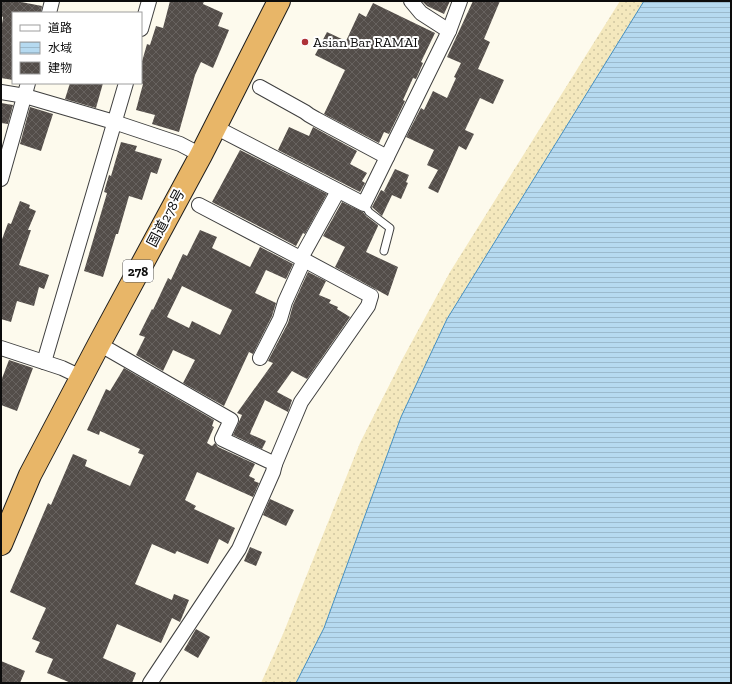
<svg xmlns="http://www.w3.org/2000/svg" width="732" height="684" viewBox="0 0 732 684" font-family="'Zilla Slab','Noto Sans JP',serif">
	<defs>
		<pattern id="sand-dots" width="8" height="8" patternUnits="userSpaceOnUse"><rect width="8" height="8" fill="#f4e8bd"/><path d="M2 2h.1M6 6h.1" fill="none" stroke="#d0c6a1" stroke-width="1.8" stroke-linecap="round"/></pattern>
		<pattern id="water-rules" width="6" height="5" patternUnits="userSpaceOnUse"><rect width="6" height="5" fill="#b6daf0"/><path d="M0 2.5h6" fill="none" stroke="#9bbacd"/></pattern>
		<pattern id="building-cross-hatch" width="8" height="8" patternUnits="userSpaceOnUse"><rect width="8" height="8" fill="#534d49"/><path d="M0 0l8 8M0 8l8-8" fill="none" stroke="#67625f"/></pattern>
	</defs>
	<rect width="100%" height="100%" fill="#fdfaed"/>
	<path fill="url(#sand-dots)" d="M620,1h24l-197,318 -46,98 -77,211 -28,55h-35l22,-49 77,-191 43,-85 47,-86z"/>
	<path fill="url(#water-rules)" stroke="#448ebf" d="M644,1h87v682h-435l28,-55 77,-211 46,-98z"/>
	<g fill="url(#building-cross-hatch)" fill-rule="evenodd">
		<path d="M1,1h15l26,5 -1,7h-28v67l-12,-2v-47l2,-14 -2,-1z"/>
		<path d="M170,1h34l-1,3 20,9 -5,13 11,4 -16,38 -12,-6 -6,13 -16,57 -27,-8 3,-9 -19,-5 7,-26 -2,-1v-18l6,-21 3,1 6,-19 7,2z"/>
		<path d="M422,1h28l-6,13 -17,-8z"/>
		<path d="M473,1h27l-16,38 6,3 -12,27 26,11 -11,24 -13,-6 -15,32 9,4 -8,16 -7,-4 -21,47 -10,-5 10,-18 -11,-5 7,-15 -28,-13 15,-29 3,2 9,-19 14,7 9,-20 -2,-1 7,-14 -14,-6z"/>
		<path d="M373,3l62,30 -14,29 2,1 -7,16 -3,-1 -10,22 2,1 -16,33 -5,-2 -5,11 -55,-29 21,-44 -30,-15 12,-23 19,9 13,-28 7,4z"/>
		<path d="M70,83h33l-7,25 -31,-9z"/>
		<path d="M1,103l12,2 -5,19 -7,-1z"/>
		<path d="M30,107l23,7 -12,37 -21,-7z"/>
		<path d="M289,127l20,9 4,-9 44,24 -7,13 17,9 -5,8 3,2 -5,9 -82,-42z"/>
		<path d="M121,142l16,4 -2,5 27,8 -5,15 -6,-2 -9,28 -13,-4 -11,38h-2l-13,43 -19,-6 23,-78 -3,-1 5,-17 2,1z"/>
		<path d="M240,150l87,44 -22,40 -2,-1 -7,13 -28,-15 -56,-29z"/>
		<path d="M395,169l14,6 -3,7 2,1 -7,16 -9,-4 -10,21 -10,-9 9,-17 6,3 -3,-2z"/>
		<path d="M20,201l10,4 -1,3 7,3 -8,19h3l-12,35 30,10 -5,14 -5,-2 -5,19 -17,-5 -6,21 -10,-3v-77l7,-19 3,1z"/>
		<path d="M342,202l21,10 3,4 12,9v1l-12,26 32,15 -10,29 -53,-29 10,-20 -22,-11z"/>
		<path d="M200,230l17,7 -5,11 38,19 10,-20 33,17 -7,15 -20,-9 -11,23 21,10 -4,13 -19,38 -4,-2 -25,54 -41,-23 12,-23 -22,-10 -10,21 -27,-16 9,-18 -6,-2 13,-26 1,1 15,-32 3,2 12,-26 4,2zM182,286l50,24 -12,25 -28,-14 -3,7 -22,-11z"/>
		<path d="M308,272l18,9 -7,14 12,5 -2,3 9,4 -1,2 13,8 -43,62 -15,-8 -15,21 15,8 -4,12 -23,-12 -14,31 -1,3 16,7 -4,8 -29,-14 9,-20 -5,-2 36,-50 -5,-2 20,-38 5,-18z"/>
		<path d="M9,360l24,8 -16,43 -16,-6v-24z"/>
		<path d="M124,368l90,52 -2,6 2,1 -7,16 5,3 3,-3 3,4 37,17 -6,12 6,3 -1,2 5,2 -6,14 -56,-25 -12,28 11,6 -2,3 41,19 -7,16 -9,-5 -11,25 -31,-13 -2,3 -23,-10 -17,40 37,16 2,-6 15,6 -9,22 -8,-4 -11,25 -44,-19 -14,34 33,15 -4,10h-61l-24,-10 6,-14 -18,-7 5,-10 -8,-3 14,-31 -36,-16 38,-89 3,2 22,-51 14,6 -2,6 45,20 14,-31 -6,-2 2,-4 -40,-18 -1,4 -12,-5 19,-41 4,2z"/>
		<path d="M270,499l24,11 -8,16 -23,-11z"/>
		<path d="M250,547l12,5 -6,14 -12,-5z"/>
		<path d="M196,629l14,8 -12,21 -14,-8z"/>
		<path d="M1,661l24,10 -5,12h-19z"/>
	</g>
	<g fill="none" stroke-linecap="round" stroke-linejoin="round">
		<defs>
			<path id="service" d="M364,204l5,8 21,16 -6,23"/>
			<g id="minor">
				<path d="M411,1l10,12 28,18"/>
				<path d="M49,13l3,-12"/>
				<path d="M141,29l8,-28"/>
				<path d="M260,87l45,25 4,3 7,4 71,38"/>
				<path d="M1,92l24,4 89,26 66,22 21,11"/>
				<path d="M215,127l149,77 85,-173 11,-30"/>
				<path d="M1,179l27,-96"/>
				<path d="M199,205l105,55 67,36 -3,10 -67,96 -26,62"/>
				<path d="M301,258l37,-67"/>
				<path d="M99,344l132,76 -9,19 53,25 -2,8 -34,77 -89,134"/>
				<path d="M1,348l61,20 19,9"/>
				<path d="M260,358l20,-39 5,-17 19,-42"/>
				<path d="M44,362l82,-279"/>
			</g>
			<path id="trunk" d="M1,544l29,-69 69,-131 102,-189 78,-154"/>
		</defs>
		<use href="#service" stroke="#3f3f3f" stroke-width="9"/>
		<use href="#minor" stroke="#3f3f3f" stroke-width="16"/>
		<use href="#trunk" stroke="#1d1d1d" stroke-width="24"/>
		<use href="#service" stroke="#fff" stroke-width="7"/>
		<use href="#minor" stroke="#fff" stroke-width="14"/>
		<use href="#trunk" stroke="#e8b668" stroke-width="22"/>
	</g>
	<circle fill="#ae3238" stroke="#fff" stroke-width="1.5" cx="305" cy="42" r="4"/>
	<g text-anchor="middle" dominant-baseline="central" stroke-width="4" stroke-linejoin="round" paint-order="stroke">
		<rect fill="#fff" stroke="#555" stroke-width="1" x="123" y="260" width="30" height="22" rx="3"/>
		<g font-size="13" font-weight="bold" fill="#0c0c0c">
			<text x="138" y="271">278</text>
		</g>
		<g font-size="14" fill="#0c0c0c" stroke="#fff" text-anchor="start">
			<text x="313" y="42">Asian Bar RAMAI</text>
		</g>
		<g font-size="14" fill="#0c0c0c" stroke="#fff">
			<text transform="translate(166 218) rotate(-62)">国道278号</text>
		</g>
	</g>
	<rect width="732" height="684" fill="none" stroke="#0c0c0c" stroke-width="4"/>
	<rect x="12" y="12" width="130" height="72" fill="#ffffff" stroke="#9e9e9e"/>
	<rect x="20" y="25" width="20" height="6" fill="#ffffff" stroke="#9e9e9e"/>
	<text x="48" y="32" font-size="12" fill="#0c0c0c">道路</text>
	<rect x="20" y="42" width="20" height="12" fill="url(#water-rules)" stroke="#9e9e9e"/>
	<text x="48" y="52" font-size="12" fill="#0c0c0c">水域</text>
	<rect x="20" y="62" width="20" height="12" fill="url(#building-cross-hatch)" stroke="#9e9e9e"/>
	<text x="48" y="72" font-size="12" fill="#0c0c0c">建物</text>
</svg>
